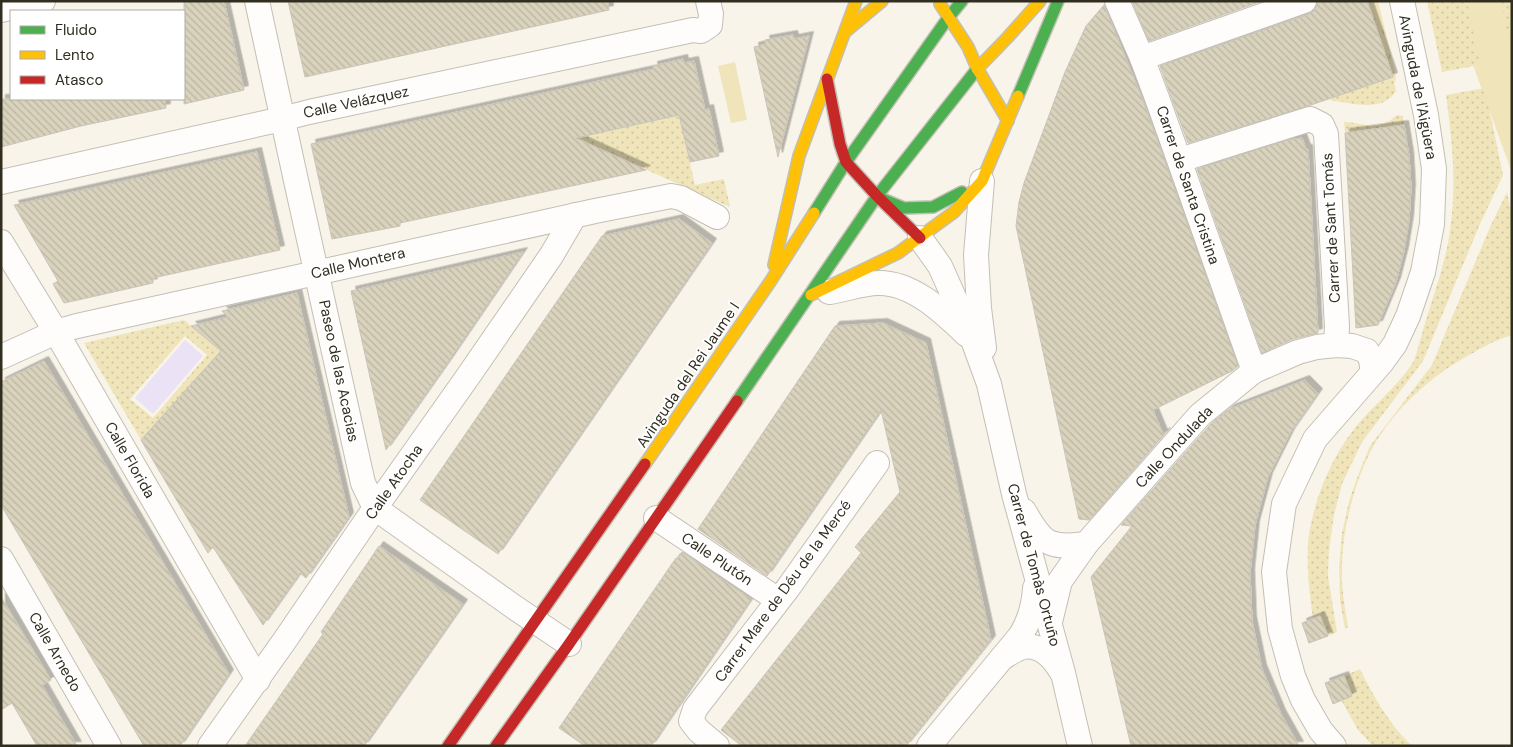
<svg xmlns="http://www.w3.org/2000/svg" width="1513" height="747" viewBox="0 0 1513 747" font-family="'DM Sans',sans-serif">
	<defs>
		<pattern id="grass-tufts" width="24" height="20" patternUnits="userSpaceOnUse" patternTransform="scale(1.25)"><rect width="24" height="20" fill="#f0e5ba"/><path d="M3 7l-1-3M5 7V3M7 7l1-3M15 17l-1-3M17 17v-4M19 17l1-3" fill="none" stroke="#cec5a0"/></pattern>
		<pattern id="garden-dots" width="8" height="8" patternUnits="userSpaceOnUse" patternTransform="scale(1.25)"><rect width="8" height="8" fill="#f0e5ba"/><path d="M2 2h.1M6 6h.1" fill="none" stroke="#cec5a0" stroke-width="1.8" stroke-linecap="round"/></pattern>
		<pattern id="building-back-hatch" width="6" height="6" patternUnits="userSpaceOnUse" patternTransform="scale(1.25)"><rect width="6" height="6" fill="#d9d2bc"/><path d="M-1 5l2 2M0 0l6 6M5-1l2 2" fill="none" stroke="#bbb5a1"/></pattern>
		<filter id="shadow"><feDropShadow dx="4.5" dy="-4.5" stdDeviation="0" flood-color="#0004"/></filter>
	</defs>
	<rect width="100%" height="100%" fill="#f8f4e9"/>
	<path fill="url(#grass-tufts)" d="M1367,1h11l18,75 -1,7z"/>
	<g fill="#f0e5ba">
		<path d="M1450,1h62v172z"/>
		<path d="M735,62l12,58 -16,3 -13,-57z"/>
	</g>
	<g fill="url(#garden-dots)" fill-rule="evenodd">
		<path d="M1427,1h40l13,64 -38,7z"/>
		<path d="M1501,1h11v54z"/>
		<path d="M1393,77l3,14c-15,23 -43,11 -64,10l-2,-3z"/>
		<path d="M1485,88l18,87 -23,49 -57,137 -61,81 -20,42 -8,31 -5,35 -1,26 9,56 -9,4 -8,-20 -7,2c-4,-27 -8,-63 -3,-90 7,-35 22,-71 44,-99 18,-23 42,-41 58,-65 5,-8 11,-36 15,-47 8,-26 20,-60 23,-87 7,-46 2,-90 -4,-135z"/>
		<path d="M679,115l16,70 29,-6 6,28 -155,-69z"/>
		<path d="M1397,115l6,1 1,9 -59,8 -1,-11c24,1 32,11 53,-7z"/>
		<path d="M1507,192l5,24v119c-17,5 -32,14 -48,23 -35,20 -71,53 -91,89 -18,32 -31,84 -31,120 -1,20 3,41 6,60l-3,2 -5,-29 -1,-33 3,-34 7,-32 11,-31 10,-24 62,-81 58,-138z"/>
		<path d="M184,320l37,31 -80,89 -57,-97zM185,336l22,19 -54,63 -23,-19z"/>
		<path d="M1360,669c14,28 29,55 52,77h-39l-15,-16 -17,-30 11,-4 -8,-20z"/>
	</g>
	<path fill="#ebe2f6" d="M185,340l18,16 -50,58 -18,-16z"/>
	<g fill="url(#building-back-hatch)" stroke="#c8c4b9" filter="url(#shadow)">
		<path d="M184,1h40l20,89 -60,14z"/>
		<path d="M288,1h320l1,9 -304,67z"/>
		<path d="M1132,1h130l-113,40z"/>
		<path d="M1317,1h50l26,76 -85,29 -120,37 -28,-77 149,-52 6,-4z"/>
		<path d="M1104,5l40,98 94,263 -6,5 -79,39 10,24 3,-2 -77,88 -10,-1 -63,-293 3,-24 5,-19 41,-111 21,-46z"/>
		<path d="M793,35l1,4 15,-3 -31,121 -24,-110 12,-3 -1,-4z"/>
		<path d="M683,59l1,4 10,-2 11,49 4,-1 10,47 -29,6 -11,-47 -36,8 -67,15 70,32 -246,53v3l-68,13 -21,-95 343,-75 -1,-3z"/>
		<path d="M1,99h164l1,9 -85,18 -80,21z"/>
		<path d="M1404,125l5,31 2,32 -2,32 -5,31 -8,31 -18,43 -22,3 -11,-195z"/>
		<path d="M1302,138l4,11h2l10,184 -25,6 -31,14 -65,-184 91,-29z"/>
		<path d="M257,152l23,98 -127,28v5l-75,17 -14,3 -11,-19 5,-3 -44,-76z"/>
		<path d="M679,219l33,24 -214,311 -78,-54 182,-264z"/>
		<path d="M523,252l-75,110 -62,88 -35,-159z"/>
		<path d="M297,293l52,224 -43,61 -6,-5 -37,52 -50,-78 -5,6 -67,-113 80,-89 -30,-25 37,-9 -6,-6z"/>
		<path d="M883,323l43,20 65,297 -85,106h-164l-21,-16 140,-177 -6,-6 45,-55 -19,-82 -114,166 -69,-47 137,-203z"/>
		<path d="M44,361l185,313 -49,72h-36l-143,-241v-123z"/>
		<path d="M1305,380l13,13 -28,40 -22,44 -13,48 -5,48 2,48 10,48 19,45 18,32h-168l-40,-169 41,-51 -11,-1 89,-100 20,-16z"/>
		<path d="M379,546l84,58 -99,142h-119l78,-112 -2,-2z"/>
		<path d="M682,552l69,47 -100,147h-66l-26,-18 117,-170 2,1z"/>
		<path d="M1,597l50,83 -9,5 35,61h-40l-25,-43 -11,7z"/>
		<path d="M1320,616l8,20 -19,7 -7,-20z"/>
		<path d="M1344,676l8,20 -19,8 -8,-21z"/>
	</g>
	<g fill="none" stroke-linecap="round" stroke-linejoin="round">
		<defs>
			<g id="street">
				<path d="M257,1c34,161 71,321 106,482l12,25 139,99 55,37"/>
				<path d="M1117,1l25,57 15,40 97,273"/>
				<path d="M1,10l42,-9"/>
				<path d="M1142,58l162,-57"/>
				<path d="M1180,160l130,-41 12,6 4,9 11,192 -1,19"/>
				<path d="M982,181l-6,74 3,53 5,40"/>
				<path d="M1,182l281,-63 27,-7 384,-82 8,1 9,-6 1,-11 -3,-13"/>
				<path d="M920,238l20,28 33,74 16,44 25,110 49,179 17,73"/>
				<path d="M1,242l55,90 202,348"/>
				<path d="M829,292c15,-2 34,-9 49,-9 34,-1 65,29 88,51"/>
				<path d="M1,357l55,-25 21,-6 518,-115 76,-15 10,2 36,19"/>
				<path d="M1024,511c18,32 24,38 62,33"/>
				<path d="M656,518l122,82"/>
				<path d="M1,559l108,187"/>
				<path d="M1050,622l10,-41 26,-37 114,-129 54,-44 44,-19 19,-5 19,-2 16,1 15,5 4,9 2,12"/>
				<path d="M1002,658c7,-4 15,-10 22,-11 17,-3 29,11 37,24"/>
				<path d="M210,746l75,-106 90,-132 94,-133 82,-119 24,-41"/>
				<path d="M717,746l-18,-15 -8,-10 4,-12 93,-121 89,-125"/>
				<path d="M929,746l92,-111c9,-15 13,-29 14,-47"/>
				<path d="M1334,746l-13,-15 -18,-31 -10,-24 -13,-47 -6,-57 10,-68 31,-65 67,-77 13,-18 13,-28 15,-44 9,-48 2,-55 -8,-54 -24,-114"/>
			</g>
			<g id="fast">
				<path d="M1018,96l40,-95"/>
				<path d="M880,198l24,10 29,-1 29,-15"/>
				<path d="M814,213l32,-51 102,-144 14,-17"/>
				<path d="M737,401l140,-205 100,-127"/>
			</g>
			<g id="slow">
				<path d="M940,4l28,43 9,21 31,53"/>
				<path d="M846,31l36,-30"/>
				<path d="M977,69l31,-32 32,-36"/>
				<path d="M774,265l25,-109 57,-155"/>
				<path d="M811,295l87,-42 56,-41 28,-31 36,-85"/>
				<path d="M645,464l125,-182 44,-69"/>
			</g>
			<g id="jam">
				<path d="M827,79l13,65 6,18 31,34 43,42"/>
				<path d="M448,746l197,-282"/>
				<path d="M496,746l73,-102 168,-243"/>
			</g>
		</defs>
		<use href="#street" stroke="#c3bfb4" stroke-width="26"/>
		<use href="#fast" stroke="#c3bfb4" stroke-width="14"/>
		<use href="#slow" stroke="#c3bfb4" stroke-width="14"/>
		<use href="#jam" stroke="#c3bfb4" stroke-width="14"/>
		<use href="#street" stroke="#fefdfc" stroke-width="24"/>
		<use href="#fast" stroke="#4caf50" stroke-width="11"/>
		<use href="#slow" stroke="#ffc107" stroke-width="11"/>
		<use href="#jam" stroke="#c62828" stroke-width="11"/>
	</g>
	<g text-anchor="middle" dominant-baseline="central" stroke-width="4" stroke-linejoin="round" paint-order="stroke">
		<g font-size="15" fill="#312e20" stroke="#fff">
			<text transform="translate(1418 87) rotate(79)">Avinguda de l'Aigüera</text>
			<text transform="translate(356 102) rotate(-12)">Calle Velázquez</text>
			<text transform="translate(1188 185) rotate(71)">Carrer de Santa Cristina</text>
			<text transform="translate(1331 228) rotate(-93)">Carrer de Sant Tomás</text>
			<text transform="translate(358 263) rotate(-13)">Calle Montera</text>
			<text transform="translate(339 371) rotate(78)">Paseo de las Acacias</text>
			<text transform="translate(688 375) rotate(-56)">Avinguda del Rei Jaume I</text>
			<text transform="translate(1174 447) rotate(-47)">Calle Ondulada</text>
			<text transform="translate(130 460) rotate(60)">Calle Florida</text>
			<text transform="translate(394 482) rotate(-55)">Calle Atocha</text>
			<text transform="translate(717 559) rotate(34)">Calle Plutón</text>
			<text transform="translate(1034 565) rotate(75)">Carrer de Tomàs Ortuño</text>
			<text transform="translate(783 591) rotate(-54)">Carrer Mare de Déu de la Mercé</text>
			<text transform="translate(55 652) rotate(60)">Calle Arnedo</text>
		</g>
	</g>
	<rect width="1513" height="747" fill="none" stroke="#312e20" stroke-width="5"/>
	<rect x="10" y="10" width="175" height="90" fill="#ffffff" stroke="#adaba6"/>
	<rect x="20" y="26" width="25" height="8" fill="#4caf50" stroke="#adaba6"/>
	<text x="55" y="35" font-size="15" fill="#312e20">Fluido</text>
	<rect x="20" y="51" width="25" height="8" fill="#ffc107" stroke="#adaba6"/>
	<text x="55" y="60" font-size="15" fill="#312e20">Lento</text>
	<rect x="20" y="76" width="25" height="8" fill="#c62828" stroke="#adaba6"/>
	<text x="55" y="85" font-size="15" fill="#312e20">Atasco</text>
</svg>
